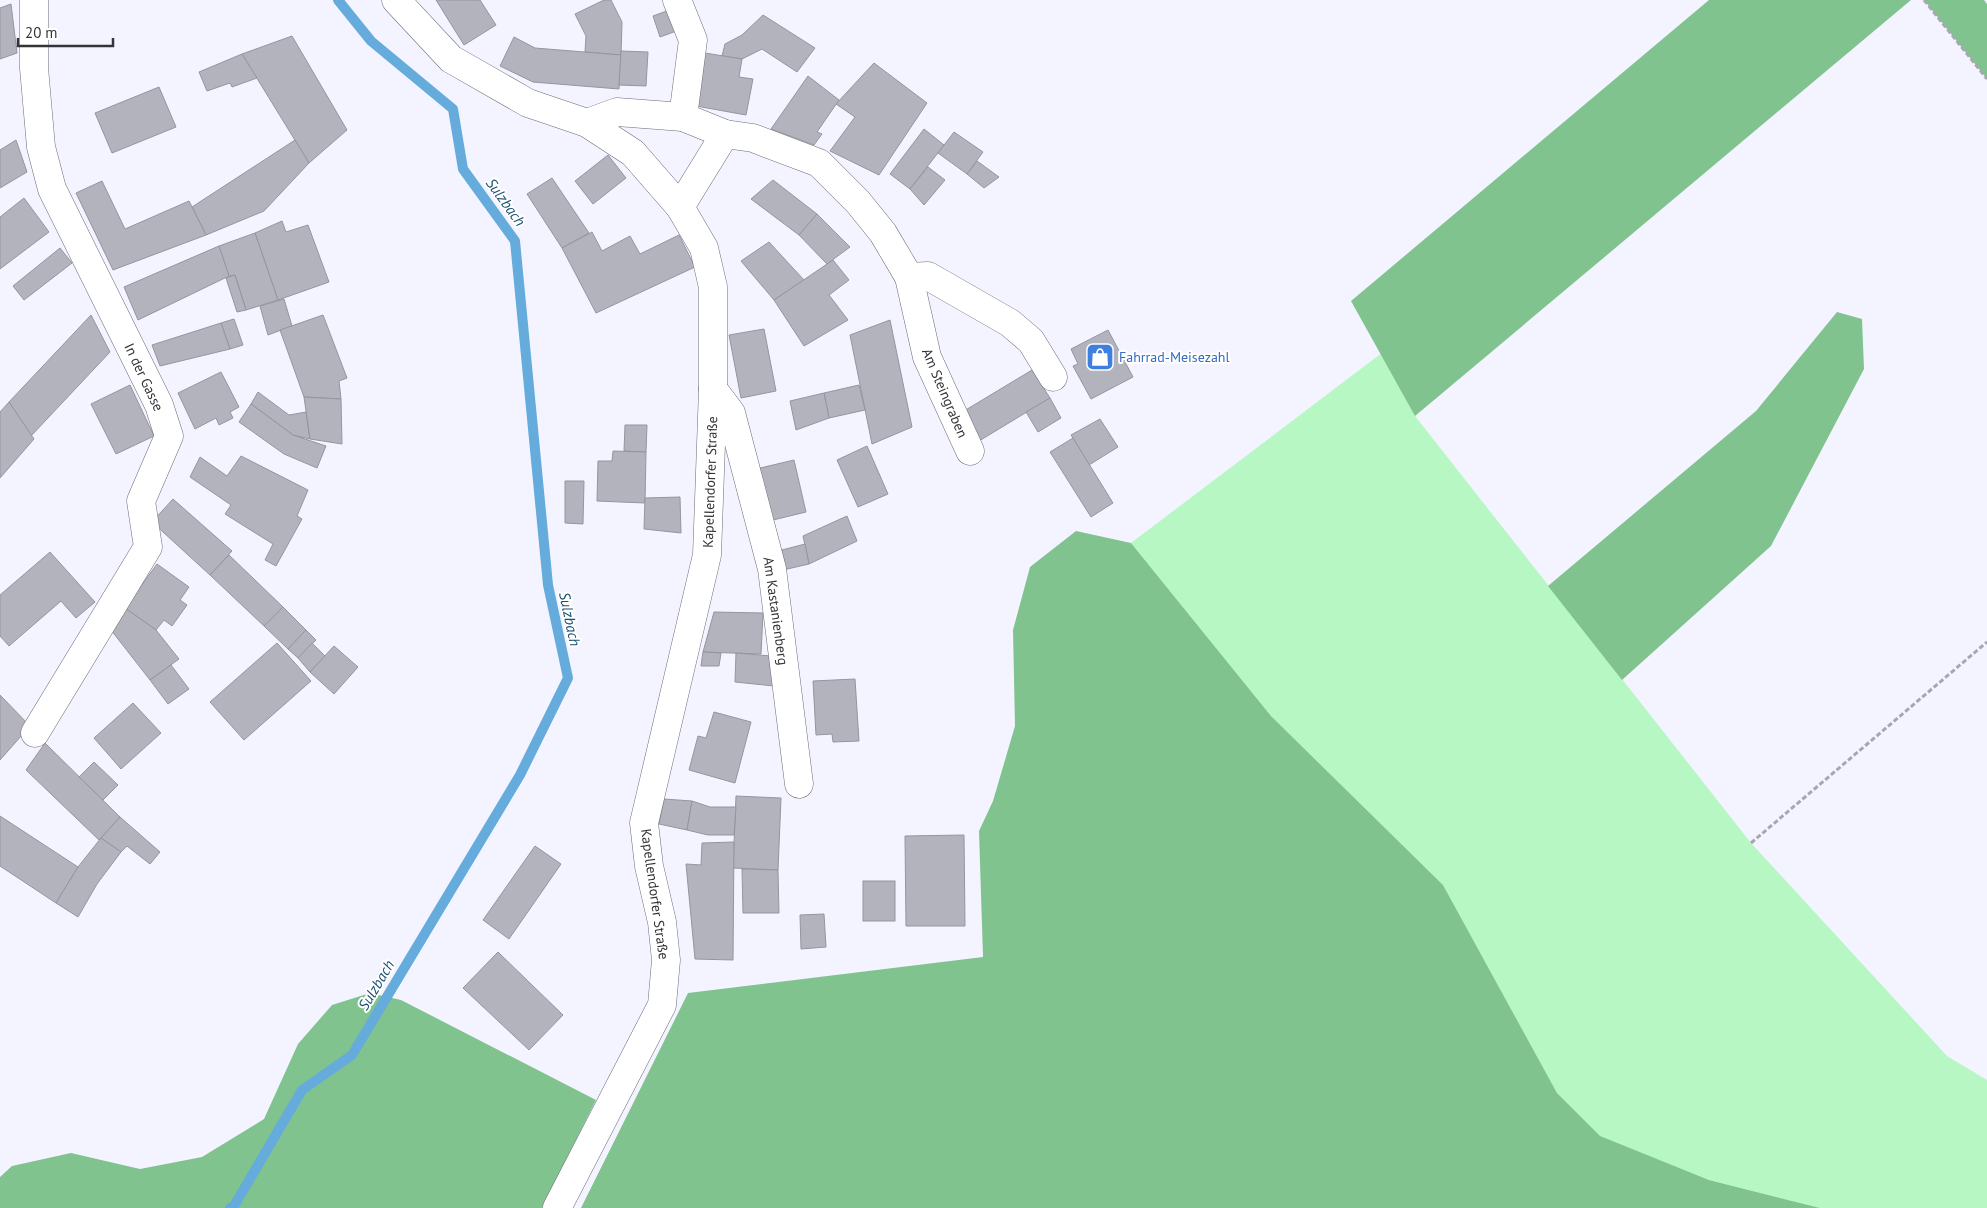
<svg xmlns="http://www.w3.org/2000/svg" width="1987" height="1208" viewBox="0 0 1987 1208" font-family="'PT Sans',sans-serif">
	<rect width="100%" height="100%" fill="#f3f4ff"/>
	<path fill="#b7f7c3" d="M1383,352l32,64 336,427 196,213 40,24v128h-167l-111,-28 -109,-43 -43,-44 -114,-208 -172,-169 -140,-173z"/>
	<g fill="#80c38e">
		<path d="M1709,0h202l-496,416 -64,-115z"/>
		<path d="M1924,0h60l3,4v75z"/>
		<path d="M1837,312l25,7 2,50 -93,177 -149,134 -74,-94 208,-175z"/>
		<path d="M1076,531l55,12 140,173 172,169 114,208 43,43 109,44 111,28h-1239l107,-215 295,-36 -4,-126 14,-30 22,-75 -2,-96 17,-63z"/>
		<path d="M370,993l31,7 195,100 -54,108h-542v-31l12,-11 59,-13 69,16 62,-12 62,-38 34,-75 34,-39z"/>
	</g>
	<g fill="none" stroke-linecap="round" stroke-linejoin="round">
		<path stroke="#65acdc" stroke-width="10" d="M230,1208l4,-2 68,-116 50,-35 168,-280 48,-97 -20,-93 -33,-344 -52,-72 -10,-60 -82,-68 -33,-41"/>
	</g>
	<g fill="#b3b3be" stroke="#9595a0">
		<path d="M436,0h44l16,25 -32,20z"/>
		<path d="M604,0h7l11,22 -1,33 -36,-3 1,-16 -11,-22z"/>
		<path d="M11,4l6,49 -17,6v-51z"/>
		<path d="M672,9l7,21 -19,7 -7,-21z"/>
		<path d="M763,15l52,33 -18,24 -35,-23 -20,10 -20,-3 3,-12 17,-9z"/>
		<path d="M292,36l55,94 -38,33 -67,-109z"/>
		<path d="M514,37l21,11 86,7 -2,34 -86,-7 -33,-16z"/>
		<path d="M621,51l27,1 -2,34 -27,-1z"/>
		<path d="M705,53l37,6 -3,18 14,2 -7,36 -50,-9z"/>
		<path d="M242,54l15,24 -25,9 -2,-4 -23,8 -8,-19z"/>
		<path d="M874,63l53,40 -48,72 -49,-24 25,-34 -19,-13z"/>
		<path d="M808,76l31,24 -22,32 5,2 -8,11 -43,-16z"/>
		<path d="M159,87l17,40 -64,26 -17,-40z"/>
		<path d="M924,129l20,16 -34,44 -20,-15z"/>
		<path d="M954,132l29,20 -16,22 -29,-21z"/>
		<path d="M16,140l11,32 -27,16v-38z"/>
		<path d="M295,140l14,23 -45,48 -58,24 -14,-28z"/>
		<path d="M608,155l18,23 -33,26 -18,-23z"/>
		<path d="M977,161l22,16 -15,11 -17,-14z"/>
		<path d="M928,167l17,13 -21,25 -14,-16z"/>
		<path d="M552,178l37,55 -27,15 -35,-54z"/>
		<path d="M773,180l44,34 -18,21 -48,-36z"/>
		<path d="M102,181l23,48 64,-28 17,34 -93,35 -37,-77z"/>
		<path d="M24,198l25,34 -49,37v-52z"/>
		<path d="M817,214l33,33 -23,17 -28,-29z"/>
		<path d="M282,221l4,11 22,-7 21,57 -51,18 -23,-67z"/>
		<path d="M592,232l10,19 28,-15 10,18 39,-19 16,32 -99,46 -34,-65z"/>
		<path d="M255,233l23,67 -32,10 -11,-35 -6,1 -10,-30z"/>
		<path d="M769,242l35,38 -30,20 -33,-39z"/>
		<path d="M219,246l10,30 -91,44 -14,-33z"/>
		<path d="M60,248l12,15 -48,37 -11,-14z"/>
		<path d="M833,260l16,20 -20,15 19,25 -44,26 -30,-46z"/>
		<path d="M235,275l11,35 -9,2 -11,-34z"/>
		<path d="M284,299l8,27 -24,9 -8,-29z"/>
		<path d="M91,315l19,37 -79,84 -22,-34z"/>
		<path d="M323,315l24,63 -8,3 2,18 -37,-2 -24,-67z"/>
		<path d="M234,319l9,26 -13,4 -9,-26z"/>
		<path d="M890,320l22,107 -40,17 -22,-109z"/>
		<path d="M221,323l9,26 -70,17 -8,-21z"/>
		<path d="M764,329l12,62 -35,7 -12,-63z"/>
		<path d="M1108,330l25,47 -42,22 -18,-33 5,-2 -7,-15z"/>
		<path d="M1032,370l18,28 -71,43 -15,-30z"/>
		<path d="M221,372l18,35 -9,5 3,6 -14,7 -3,-7 -21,11 -17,-36z"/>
		<path d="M130,385l24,51 -38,18 -25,-50z"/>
		<path d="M859,385l6,25 -36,8 -5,-25z"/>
		<path d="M258,392l31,23 17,-3 4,27 -17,-4 -42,-31z"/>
		<path d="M824,393l5,25 -33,12 -6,-29z"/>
		<path d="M304,397l37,2 1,45 -32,-5z"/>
		<path d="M1050,398l11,20 -23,14 -12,-20z"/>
		<path d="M9,402l25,37 -34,39v-66z"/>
		<path d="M251,404l42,31 33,11 -9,22 -33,-14 -45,-32z"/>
		<path d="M1100,419l18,28 -29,18 -18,-30z"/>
		<path d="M625,425h22l-1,27 -22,-1z"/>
		<path d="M1073,438l40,65 -22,14 -41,-65z"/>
		<path d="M867,446l21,48 -30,13 -21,-47z"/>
		<path d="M613,451l33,1 -1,51 -48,-2 1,-40h14z"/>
		<path d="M241,456l67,34 -11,26 5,3 -26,47 -11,-6 8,-16 -48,-30 6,-9 -41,-28 10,-20 27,19z"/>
		<path d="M794,460l12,52 -37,9 -13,-52z"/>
		<path d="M565,481h19l-1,43 -18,-1z"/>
		<path d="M680,497l1,36 -37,-4 1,-31z"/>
		<path d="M173,499l59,52 -22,24 -58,-53z"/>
		<path d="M847,516l10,25 -48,23 -6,-28z"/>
		<path d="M805,544l4,20 -26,6 -5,-19z"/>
		<path d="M50,552l45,50 -19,16 -15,-17 -52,45 -9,-10v-41z"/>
		<path d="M229,555l54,52 -19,19 -54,-51z"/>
		<path d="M157,564l32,23 -9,13 7,5 -15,21 -8,-6 -8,10 -31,-22z"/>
		<path d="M283,607l23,23 -18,19 -24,-23z"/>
		<path d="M125,608l31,22 23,29 -29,21 -39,-50z"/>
		<path d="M714,612l49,1 -2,41 -58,-2z"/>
		<path d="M306,630l10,10 -18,18 -10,-9z"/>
		<path d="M277,643l34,38 -67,59 -34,-38z"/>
		<path d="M312,643l13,13 -15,16 -12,-14z"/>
		<path d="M334,646l24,21 -24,27 -24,-22z"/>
		<path d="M703,652l18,1 -2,13h-18z"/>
		<path d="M736,653l35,3 3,30 -39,-4z"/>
		<path d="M171,665l18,24 -21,15 -18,-24z"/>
		<path d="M855,679l4,62 -26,1 -1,-8 -16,1 -3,-54z"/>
		<path d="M0,695l30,31 -30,34z"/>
		<path d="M133,703l28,30 -40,36 -27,-31z"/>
		<path d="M714,712l37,10 -16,61 -46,-13 9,-34 8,2z"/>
		<path d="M45,743l75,74 -21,23 -73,-70z"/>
		<path d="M94,762l24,23 -15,15 -24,-23z"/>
		<path d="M736,796l45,2 -3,72 -45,-2z"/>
		<path d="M664,799l28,2 -5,29 -28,-6z"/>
		<path d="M692,801l18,6h26l-2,28h-26l-21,-5z"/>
		<path d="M0,816l78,51 -22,36 -56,-37z"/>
		<path d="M120,817l40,35 -10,12 -23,-18 -6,6 -20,-14z"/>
		<path d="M964,835l1,91h-59l-1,-90z"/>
		<path d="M101,838l20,14 -24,32 -19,33 -22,-14 22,-36z"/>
		<path d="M734,842l-1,118 -38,-1 -9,-95 15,1 1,-22z"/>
		<path d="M535,846l26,18 -52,75 -26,-19z"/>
		<path d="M742,869l36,1 1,43h-36z"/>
		<rect x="863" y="881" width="32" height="40"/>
		<path d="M824,914l2,33 -25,2 -1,-34z"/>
		<path d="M498,952l65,63 -34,35 -66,-62z"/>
	</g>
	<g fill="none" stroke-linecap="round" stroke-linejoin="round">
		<defs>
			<g id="minor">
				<path d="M34,0v68l7,79 11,42 107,216 10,31 -28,65 7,46 -113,186"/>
				<path d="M396,0l55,59 77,44 59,20 46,30 47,54 24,41 9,39v102l-6,166 -63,268 5,43 13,56 4,38 -4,45 -105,203"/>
				<path d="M677,0l16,40 -10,77 42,17"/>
				<path d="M587,123l30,-11 66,5"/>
				<path d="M680,207l45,-73 28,4 66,25 39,39 25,31 26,44 18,80 43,94"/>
				<path d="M909,277l19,-1 82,47 21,18 22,36"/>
				<path d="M713,389l18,24 41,156 27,215"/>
			</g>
		</defs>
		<use href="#minor" stroke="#6c6c76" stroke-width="29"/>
		<g stroke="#a6a7af" stroke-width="3" stroke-dasharray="5 2.5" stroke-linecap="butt">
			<path d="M1924,0l63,79"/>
			<path d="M1751,843l236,-201"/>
		</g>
		<use href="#minor" stroke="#fff" stroke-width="28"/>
	</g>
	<defs>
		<symbol id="shop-square" viewBox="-11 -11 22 22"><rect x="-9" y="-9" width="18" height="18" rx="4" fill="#3f7fe0" stroke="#fff"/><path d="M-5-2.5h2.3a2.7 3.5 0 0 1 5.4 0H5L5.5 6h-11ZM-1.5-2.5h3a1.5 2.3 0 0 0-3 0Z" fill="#fff"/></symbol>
	</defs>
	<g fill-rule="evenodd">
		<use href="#shop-square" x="1084" y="341" width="32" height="32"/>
	</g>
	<g text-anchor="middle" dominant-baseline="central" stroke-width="4" stroke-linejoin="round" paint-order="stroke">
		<g font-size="14" fill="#366cbe" stroke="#fff" text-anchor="start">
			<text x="1119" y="357">Fahrrad-Meisezahl</text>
		</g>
		<g font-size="14" fill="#343438" stroke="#fff">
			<text transform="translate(144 377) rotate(65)">In der Gasse</text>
			<text transform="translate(945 393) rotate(67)">Am Steingraben</text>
			<text transform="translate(710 482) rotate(-88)">Kapellendorfer Straße</text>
			<text transform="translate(776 611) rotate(82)">Am Kastanienberg</text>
			<text transform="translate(655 894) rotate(82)">Kapellendorfer Straße</text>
		</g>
		<g font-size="15" font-style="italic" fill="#1b5072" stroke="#fff">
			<text transform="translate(506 202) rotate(54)">Sulzbach</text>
			<text transform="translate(570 619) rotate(78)">Sulzbach</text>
			<text transform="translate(376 985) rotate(-59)">Sulzbach</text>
		</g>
	</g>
	<path d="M18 38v8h95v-8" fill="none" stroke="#343438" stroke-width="2.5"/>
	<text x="25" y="38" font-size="15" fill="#343438" stroke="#ffffff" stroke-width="4" paint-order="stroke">20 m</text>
</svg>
